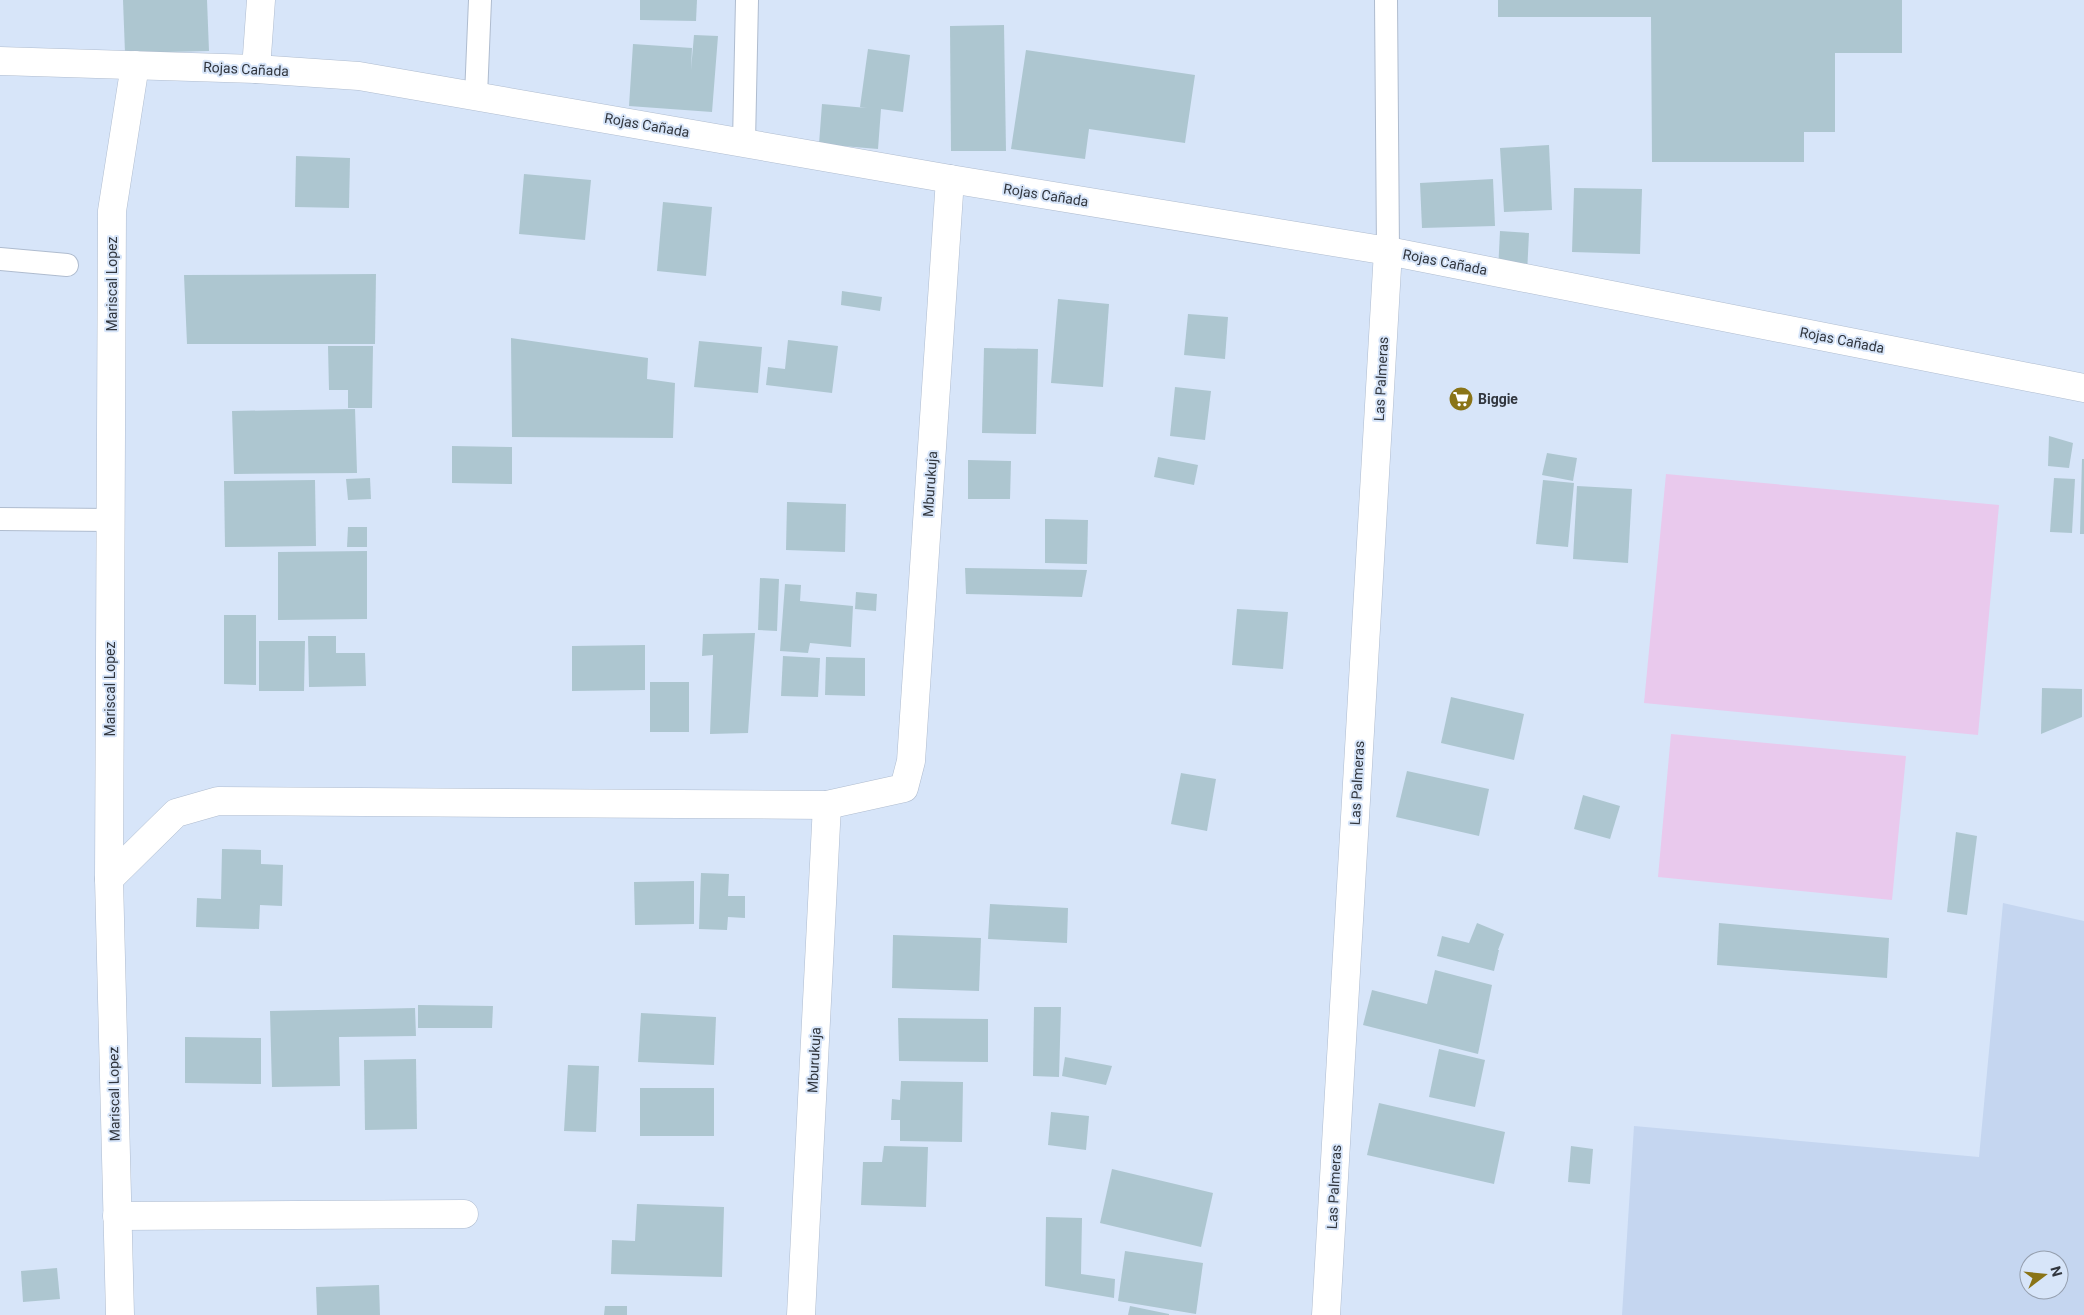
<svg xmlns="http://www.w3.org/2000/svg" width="2084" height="1315" viewBox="0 0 2084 1315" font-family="Roboto,sans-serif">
	<rect width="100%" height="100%" fill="#d7e5f9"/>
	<path fill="#c5d6f0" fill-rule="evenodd" d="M2003,903l81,18v394h-462l12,-189 345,31zM2029,1260h30v30h-30z"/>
	<g fill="#e9c9ed">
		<path d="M1666,474l333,31 -21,230 -334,-32z"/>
		<path d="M1671,734l235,22 -14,144 -234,-23z"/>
	</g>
	<g fill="#adc6d0">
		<path d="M123,0h84l2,51 -84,2z"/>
		<path d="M640,0h57l-1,21 -56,-1z"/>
		<path d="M1498,0h404v53h-67v79h-31v30h-152l-1,-145h-153z"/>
		<path d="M1004,25l2,126h-55l-1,-125z"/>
		<path d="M694,35l24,1 -6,76 -83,-6 4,-62 59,4 -1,22z"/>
		<path d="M868,49l42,6 -7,57 -22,-3 -3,40 -59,-5 3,-40 45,4 -7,-1z"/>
		<path d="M1026,50l169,25 -10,68 -96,-14 -4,30 -74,-10z"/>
		<path d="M1549,145l3,65 -48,2 -4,-64z"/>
		<path d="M296,156l54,2 -1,50 -54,-1z"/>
		<path d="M524,174l67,6 -6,60 -66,-6z"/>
		<path d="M1493,179l2,47 -73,2 -2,-45z"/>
		<path d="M1574,188l68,1 -2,65 -68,-2z"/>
		<path d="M663,202l49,5 -6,69 -49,-5z"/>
		<path d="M1500,231l29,2 -2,41 -29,-2z"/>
		<path d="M376,274l-1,70h-188l-3,-69z"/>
		<path d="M842,291l40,6 -2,14 -39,-6z"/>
		<path d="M1058,299l51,5 -6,83 -52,-4z"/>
		<path d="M1188,314l40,3 -3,42 -41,-4z"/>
		<path d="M511,338l137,20 -1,21 28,4 -2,55 -161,-1z"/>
		<path d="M788,340l50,6 -6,47 -66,-8 2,-18 17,2z"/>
		<path d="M699,341l63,6 -4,46 -64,-6z"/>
		<path d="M328,346h45l-1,62h-24v-18h-19z"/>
		<path d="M984,348l54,1 -2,85 -54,-1z"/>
		<path d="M1175,387l36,4 -6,49 -35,-4z"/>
		<path d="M355,409l2,64 -123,1 -2,-63z"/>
		<path d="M2049,436l24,7 -4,25 -21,-2z"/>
		<path d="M452,446l60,1v37l-60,-1z"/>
		<path d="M1547,453l30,5 -4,23 -31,-6z"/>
		<path d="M1158,457l40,8 -4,20 -40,-8z"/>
		<path d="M2082,459h2v75h-4z"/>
		<path d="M968,460l43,1 -1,38h-42z"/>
		<path d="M370,478l1,21 -23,1 -2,-21z"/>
		<path d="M2054,478l21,1 -3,54 -22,-1z"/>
		<path d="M315,480l1,66 -91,1 -1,-66z"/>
		<path d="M1543,480l31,3 -6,64 -32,-3z"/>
		<path d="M1577,486l55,3 -4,74 -55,-4z"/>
		<path d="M787,502l59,2 -1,48 -59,-2z"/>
		<path d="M1045,519l43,1 -1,44 -42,-1z"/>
		<path d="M348,527h19v20h-20z"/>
		<path d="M367,551v68l-89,1v-68z"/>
		<path d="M965,568l122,2 -5,27 -116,-3z"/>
		<path d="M760,578l19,1 -2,52 -19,-1z"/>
		<path d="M785,584l16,1 -1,16 53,5 -2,41 -41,-4 -2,10 -28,-2z"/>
		<path d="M856,592l21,2 -1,17 -21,-2z"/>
		<path d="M1237,609l51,3 -5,57 -51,-4z"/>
		<path d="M224,615h32v70l-32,-1z"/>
		<path d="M755,633l-7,100 -38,1 3,-79 -11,1 1,-22z"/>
		<path d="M308,636h28v17h29l1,33 -57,1z"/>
		<path d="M259,641h46l-1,50h-45z"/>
		<path d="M645,645v45l-73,1v-45z"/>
		<path d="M783,656l37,2 -2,39 -37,-1z"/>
		<path d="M826,657l39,1v38l-40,-1z"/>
		<rect x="650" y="682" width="39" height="50"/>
		<path d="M2042,688l40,1v28l-41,17z"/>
		<path d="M1451,697l73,17 -10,46 -73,-17z"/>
		<path d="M1407,771l82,18 -10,47 -83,-19z"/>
		<path d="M1181,773l35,6 -9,52 -36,-7z"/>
		<path d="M1583,795l37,11 -10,33 -36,-10z"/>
		<path d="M1956,832l21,4 -10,79 -20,-3z"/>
		<path d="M222,849l39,1v14l22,1 -1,41 -22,-1 -1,24 -63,-2 1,-29 24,1z"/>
		<path d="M701,873l28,1 -1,22h17v22l-17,-1 -1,13 -28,-1z"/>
		<path d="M694,881v43l-59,1 -1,-43z"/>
		<path d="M990,904l78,4 -1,35 -79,-4z"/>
		<path d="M1477,923l27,11 -6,16h1l-5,21 -57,-15 5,-20 27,7z"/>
		<path d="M1719,923l170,15 -2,40 -170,-13z"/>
		<path d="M893,935l88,3 -2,53 -87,-3z"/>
		<path d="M1435,970l57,15 -14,69 -115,-29 9,-35 55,14z"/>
		<path d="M418,1005l75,1 -1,22h-74z"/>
		<path d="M1034,1007h27l-2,70 -26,-1z"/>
		<path d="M415,1008l1,28 -77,1 1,49 -68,1 -2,-76z"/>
		<path d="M641,1013l75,4 -2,48 -76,-3z"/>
		<path d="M898,1018l90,1v43l-89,-1z"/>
		<path d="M185,1037l76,1v46l-76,-1z"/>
		<path d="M1439,1049l46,11 -10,47 -46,-10z"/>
		<path d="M1065,1057l47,9 -6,19 -44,-9z"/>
		<path d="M416,1059l1,70 -52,1 -1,-70z"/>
		<path d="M568,1065l31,1 -3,66 -32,-1z"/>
		<path d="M901,1081l62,1 -1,60 -62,-1v-21h-9l1,-21 8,1z"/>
		<rect x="640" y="1088" width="74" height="48"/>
		<path d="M1379,1103l126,29 -11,52 -127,-29z"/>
		<path d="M1051,1112l38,4 -3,34 -38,-5z"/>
		<path d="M884,1146l44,1 -2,60 -65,-2 2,-43h19z"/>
		<path d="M1571,1146l22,3 -3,35 -22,-2z"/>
		<path d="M1112,1169l101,24 -12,54 -101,-24z"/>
		<path d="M637,1204l87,3 -2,70 -111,-3 1,-34 23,1z"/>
		<path d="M1046,1217l36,1 -1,56 34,5 -1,19 -69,-12z"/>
		<path d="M1125,1251l78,12 -7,51 -78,-13z"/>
		<path d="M57,1268l3,31 -37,3 -2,-31z"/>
		<path d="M379,1285l1,30h-63l-1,-28z"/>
		<path d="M605,1306h22v9h-23z"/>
		<path d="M1130,1306l39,8v1h-41z"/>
	</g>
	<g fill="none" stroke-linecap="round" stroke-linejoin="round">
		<defs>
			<g id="lane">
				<path d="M1386,0l2,251"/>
				<path d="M476,96l4,-96"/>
				<path d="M744,142l3,-142"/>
				<path d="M0,259l67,6"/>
				<path d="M0,519l111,1"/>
			</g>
			<g id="street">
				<path d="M256,69l5,-69"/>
				<path d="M109,879l67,-66 42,-12 609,4 77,-17 7,-27 39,-582"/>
				<path d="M117,1216l347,-2"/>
				<path d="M120,1315l-11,-436 3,-668 23,-146"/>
				<path d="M801,1315l26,-510"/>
			</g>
			<g id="secondary">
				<path d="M0,61l256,8 103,7 591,103 438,72 696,137"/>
				<path d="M1326,1315l62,-1064"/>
			</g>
		</defs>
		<use href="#lane" stroke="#afbccf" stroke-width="24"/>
		<use href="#street" stroke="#afbccf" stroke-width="29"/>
		<use href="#secondary" stroke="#afbccf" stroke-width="29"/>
		<use href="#lane" stroke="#fff" stroke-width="22"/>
		<use href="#street" stroke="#fff" stroke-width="28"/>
		<use href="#secondary" stroke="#fff" stroke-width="28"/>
	</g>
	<defs>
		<symbol id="supermarket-disc" viewBox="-11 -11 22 22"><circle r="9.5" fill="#8a7417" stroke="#d7e5f9"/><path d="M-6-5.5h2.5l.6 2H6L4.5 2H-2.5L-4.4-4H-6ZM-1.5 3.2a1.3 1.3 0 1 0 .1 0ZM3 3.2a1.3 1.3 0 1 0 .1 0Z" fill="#fff"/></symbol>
	</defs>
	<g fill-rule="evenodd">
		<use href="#supermarket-disc" x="1447" y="385" width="28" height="28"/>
	</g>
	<g text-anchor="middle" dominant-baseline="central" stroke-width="4" stroke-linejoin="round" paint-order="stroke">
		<g font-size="14" fill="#31363e" stroke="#d7e5f9">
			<text transform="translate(246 69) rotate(3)">Rojas Cañada</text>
			<text transform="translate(647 125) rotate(10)">Rojas Cañada</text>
			<text transform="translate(1046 195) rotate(9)">Rojas Cañada</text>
			<text transform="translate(1445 262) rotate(11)">Rojas Cañada</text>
			<text transform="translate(112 284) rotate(-90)">Mariscal Lopez</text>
			<text transform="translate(1842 340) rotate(11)">Rojas Cañada</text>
			<text transform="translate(1381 379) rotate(-87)">Las Palmeras</text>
			<text transform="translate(930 484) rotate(-86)">Mburukuja</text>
			<text transform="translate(110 689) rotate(-90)">Mariscal Lopez</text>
			<text transform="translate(1357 783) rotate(-87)">Las Palmeras</text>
			<text transform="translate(814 1060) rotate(-87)">Mburukuja</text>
			<text transform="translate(114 1094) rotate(-91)">Mariscal Lopez</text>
			<text transform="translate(1334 1187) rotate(-87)">Las Palmeras</text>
		</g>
		<g font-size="14" font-weight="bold" fill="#31363e" stroke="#d7e5f9" text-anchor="start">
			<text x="1478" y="399">Biggie</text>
		</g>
	</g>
	<g transform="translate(2044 1275) rotate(74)"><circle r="24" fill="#d7e5f9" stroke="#959fae"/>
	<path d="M0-4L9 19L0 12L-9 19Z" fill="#8a7417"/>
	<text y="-8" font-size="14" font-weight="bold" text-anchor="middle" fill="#31363e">N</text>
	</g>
</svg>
